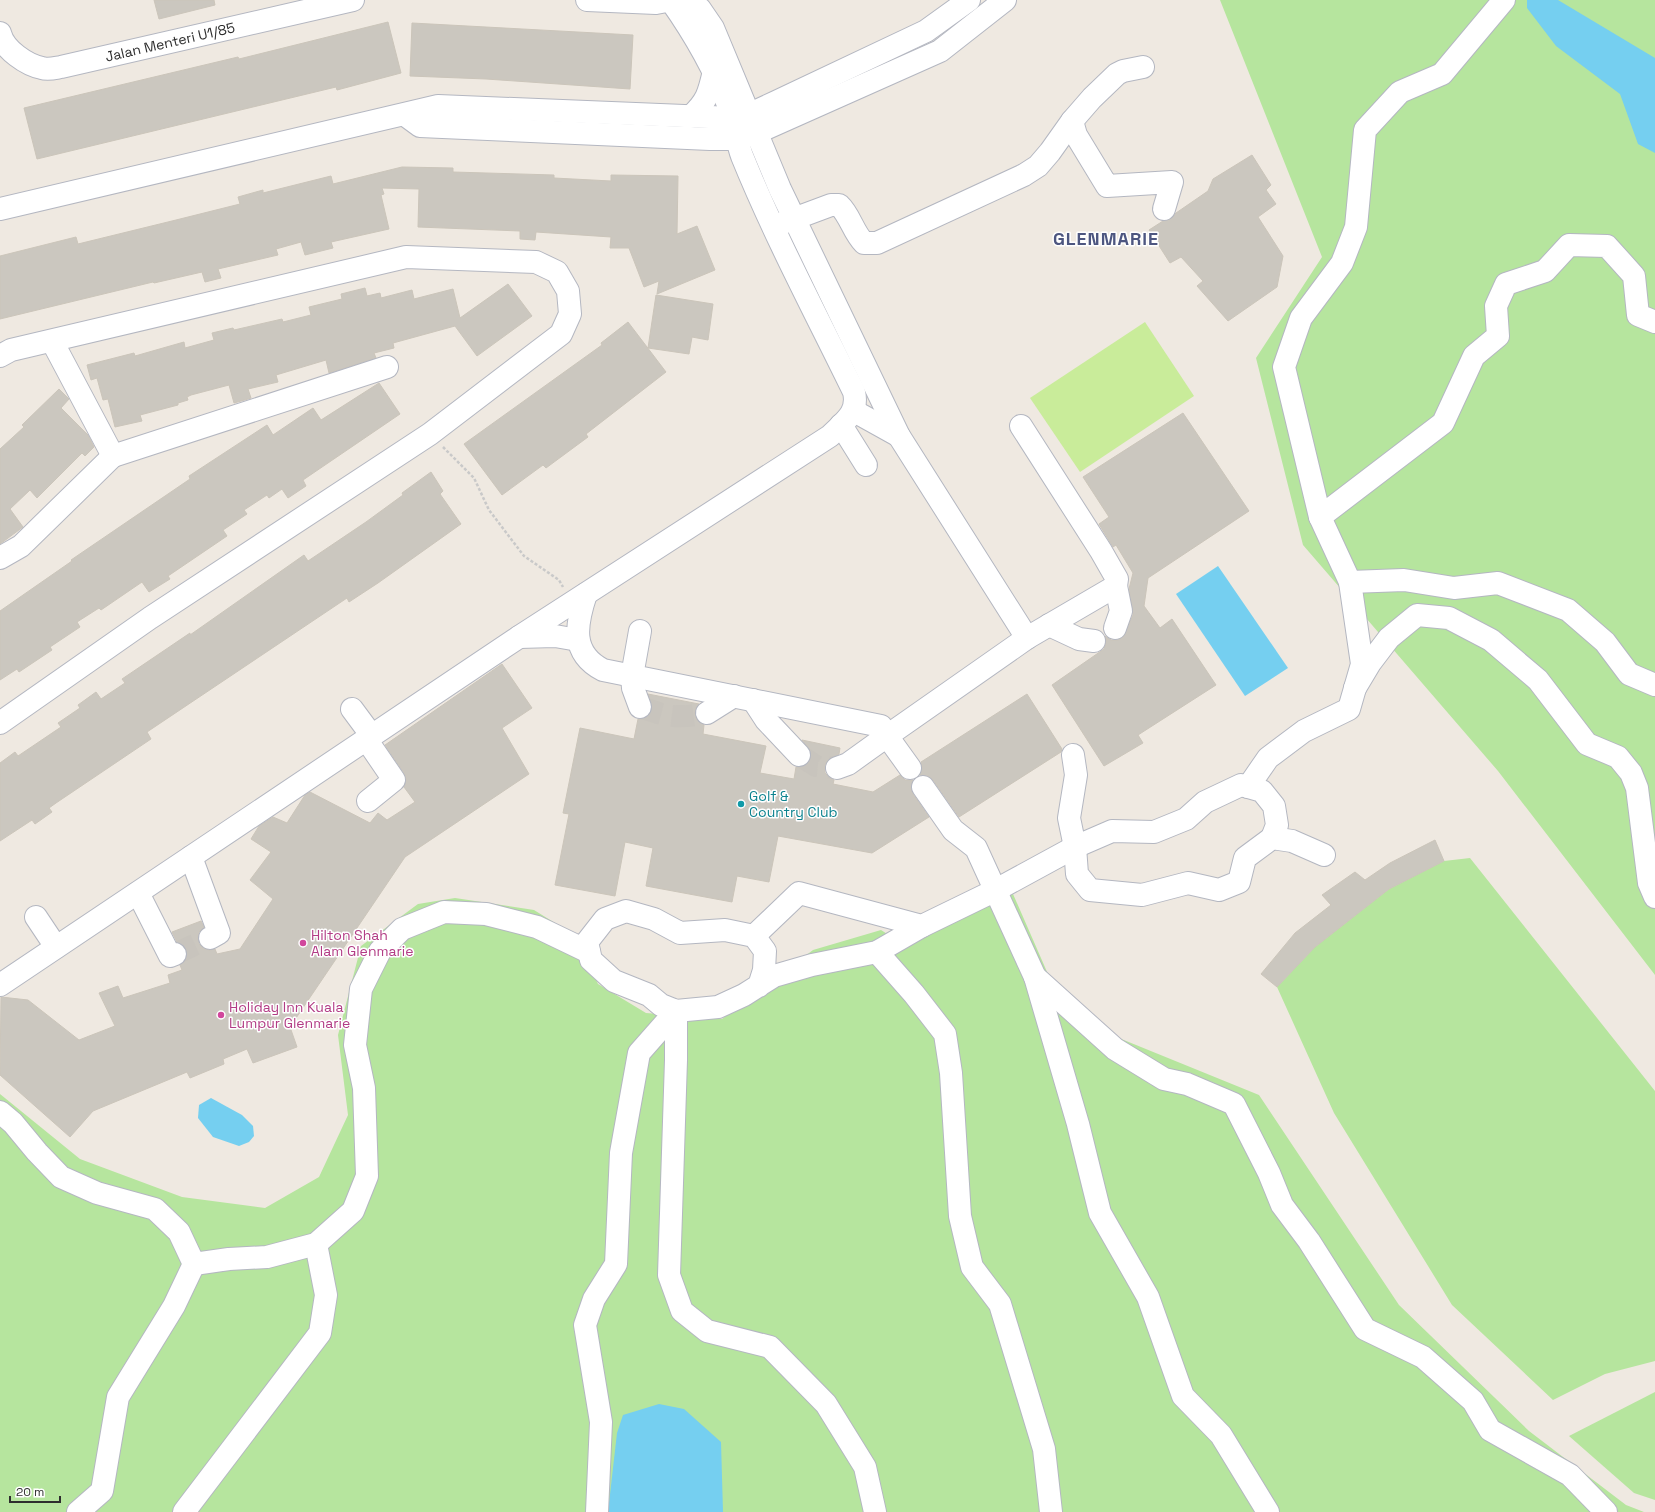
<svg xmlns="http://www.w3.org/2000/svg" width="1655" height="1512" viewBox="0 0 1655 1512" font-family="'Space Grotesk',sans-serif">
	<rect width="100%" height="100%" fill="#efe9e1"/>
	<g fill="#b6e59e">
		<path d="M1220,0h435v975l-157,-204 -195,-226 -47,-187 66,-101z"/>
		<path d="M1470,858l185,233v270l-50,13 -52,26 -101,-95 -118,-192 -57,-126 38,-40 74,-58 55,-28z"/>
		<path d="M1013,894l38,87 58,53 150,61 140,210 130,126 97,74 18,7h-1644v-418l80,65 102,38 83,11 54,-31 29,-62 -10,-80 23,-89 57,-42 37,-6 79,12 42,26 22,48 48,29 76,6 91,-69 68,-20 25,16z"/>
		<path d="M1655,1392v108l-21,-7 -65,-57z"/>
	</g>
	<path fill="#c9ec9a" d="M1145,322l49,74 -114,76 -50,-74z"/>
	<g fill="#75cff0">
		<path d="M1527,0h31l97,58v95l-17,-9 -18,-50 -64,-48 -29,-38z"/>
		<path d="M1218,566l70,102 -43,28 -69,-102z"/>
		<path d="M211,1098l31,17 11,11 1,10 -5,6 -10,4 -26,-9 -15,-19 1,-13z"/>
		<path d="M659,1404l25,5 37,33 2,70h-115l9,-79 6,-18z"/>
	</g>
	<g fill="#cbc7bf" stroke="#cbc5ba">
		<path d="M154,0h60l1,5 -56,14z"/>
		<path d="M388,22l13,51 -64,17 -1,-3 -299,72 -13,-51 214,-51 1,2z"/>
		<path d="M412,23l221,12 -3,54 -144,-10 -76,-3z"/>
		<path d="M1252,155l19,30 -5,5 10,14 -18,13 25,39 -6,31 -49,34 -31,-35 6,-5 -22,-24 -11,6 -21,-33 14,-9 9,-3 4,-5 32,-22 5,-12z"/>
		<path d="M402,167l51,1v4l101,3v3l57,3v-6l67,1 -1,58 20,-8 18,44 -58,24 2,-13 -15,6 -15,-39h-19l1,-11 -75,-5 -1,8 -15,-1v-8l-102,-4 1,-38 -37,-1 2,6 -3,1 8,34 -58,13 2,6 -28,7 -4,-13 -25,7 2,6 -60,14 3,9 -16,4 -3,-10 -48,11 -1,-1 -153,37v-63l76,-19 2,7 98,-24 64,-16 -2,-7 25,-7v3l68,-17 2,8z"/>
		<path d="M508,284l24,32 -55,40 -22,-30 -62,17 1,5 -20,5 2,5 -47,15 -3,-13 -50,15 2,7 -30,7 3,9 -3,1 -14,4 -5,-18 -38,10 -4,2 1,3 -10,3v2l-38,10 2,6 -27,6 -7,-28 -5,1 -6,-22 -6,2 -4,-15 47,-12 1,3 49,-14 1,6 29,-8 -2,-7 21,-5 1,2 48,-11 1,3 28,-7 -2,-8 33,-8 -1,-5 24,-6 2,8 13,-3 1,5 31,-8 2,9 39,-10 7,29z"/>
		<path d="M656,295l57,9 -5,36 -16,-3 -3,17 -41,-6z"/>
		<path d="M628,322l38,50 -80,62 2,3 -42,31 -3,-3 -41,30 -38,-51 138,-99 -1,-2z"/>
		<path d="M379,383l21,31 -97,66 3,6 -18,12 -6,-9 -13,9 -2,-3 -23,15 3,4 -24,16 4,6 -59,40 2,3 -21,13 -7,-10 -41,28 -2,-2 -22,14 3,5 -30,20 2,3 -33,22 -2,-3 -17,11v-69l72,-50 -1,-1 119,-81 -1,-3 78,-51 6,10 40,-27 8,12z"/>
		<path d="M59,389l10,10 -8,9 27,27 6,12 -9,9 -3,-3 -45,45 -7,-8 -20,19 13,18 -23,17v-95l24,-22 -2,-2z"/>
		<path d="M1183,413l66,98 -101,67 -4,28 16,22 12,-9 44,66 -78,50 5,8 -39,23 -52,-81 52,-36 2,-7 -1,-6 6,4h7l5,-3 10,-22 -4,-26 4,-16 -17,-28 -3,2 -14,-23 10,-7 -26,-40z"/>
		<path d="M431,472l12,19 -3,3 21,30 -83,59 -29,19 -2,-4 -200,134 4,7 -95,64 -7,5 3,4 -17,12 -3,-4 -32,21v-78l15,-11 3,4 43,-29 -3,-4 22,-15 -2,-3 18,-13 5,7 24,-16 -3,-4 68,-46v2l114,-80 4,6 58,-39 37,-27 -1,-2z"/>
		<path d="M502,664l30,44 -30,20 27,46 -124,83 -115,170 7,20 -44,16 -6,-14 -24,10 1,5 -34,14 -3,-6 -94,39 -23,26 -70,-62 1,-78 27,3 51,40 36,-14 -16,-33 19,-7 5,12 47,-15 -2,-8 14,-5 -2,-5 5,-4 2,-5v-6l-4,-6 -6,-2 -5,-10 29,-11 3,6 -5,5 -1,6 1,6 4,4 6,2 6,-1 2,5 23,-5 33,-50 -23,-19 21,-28 -20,-13 8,-13 14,-9 14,6 18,-28 5,-3 60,31 8,-10 9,7 28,-18 -11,-15 2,-8 -2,-6 -19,-28z"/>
		<path d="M648,694l51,10 -3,4 -1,6 2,6 7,5 -1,9 63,12 -6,27 34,6 2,-12h6l5,-3 4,-6v-6l-9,-12 38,8 -1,6 -11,6 -3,5v8l4,4 5,3 -1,4 40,8 27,-17 5,5h8l-2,8 2,6 16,23 -57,36 -94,-17 -9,46 -32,-6 -5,26 -86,-16 7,-38 -28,-6 -10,54 -60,-11 14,-71 -6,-1 17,-85 54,11 4,-20h7l5,-4 2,-5z"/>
		<path d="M1027,694l35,55 -1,3 -102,65 -26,-37 -5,-4 -8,-1 2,-8 -1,-5z"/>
		<path d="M1435,840l9,21 -55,28 -74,58 -38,40 -16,-13 34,-41 36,-28 -9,-10 33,-23 10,8 25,-17z"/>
	</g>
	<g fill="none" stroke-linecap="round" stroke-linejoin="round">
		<g stroke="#c8c4bd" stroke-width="22" stroke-dasharray="22 11" stroke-linecap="butt">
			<path d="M640,707c29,10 36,12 67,6"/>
			<path d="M799,755l17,11 21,2"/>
			<path d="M175,954l35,-16"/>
		</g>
		<defs>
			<g id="minor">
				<path d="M587,0l69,3 16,-3"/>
				<path d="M690,0l10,9 13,19 67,161 119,247 128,202"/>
				<path d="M1504,0l-62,74 -42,18 -35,38 -9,97 -14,36 -41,55 -17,49 36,150 123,-94 31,-67 24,-20 -2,-30 10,-22 39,-13 24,-26 38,1 27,30 4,39 17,7"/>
				<path d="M0,33c4,17 27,32 42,35 6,2 13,0 19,-1l292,-67"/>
				<path d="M405,115l15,11 290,13h27l19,-6 184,-82 65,-51"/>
				<path d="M690,117c17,-15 19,-24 24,-46"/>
				<path d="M1072,121l4,14 31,51 65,-4 -8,27"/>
				<path d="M0,209l438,-103 295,12 15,-3 28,-13 150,-71 43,-31"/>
				<path d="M780,224l51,-19h8c11,10 14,27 25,38h13l147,-68 14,-9 12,-14 22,-31 20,-23 25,-24 6,-3 20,-4"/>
				<path d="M52,341l61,115 274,-89"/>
				<path d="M0,356l11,-6 395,-93 130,5 21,10 11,19 2,23 -9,20 -131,100 -280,184 -150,105"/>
				<path d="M854,411l45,25"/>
				<path d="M841,425l25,40"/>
				<path d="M0,558l21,-12 92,-90"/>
				<path d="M1350,582l54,-2 50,8 44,-5 70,27 37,32 24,32 26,11"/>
				<path d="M586,594c-10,30 -16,59 17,76l278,56 6,10 140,-98 89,-52 1,-7 -16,-28 -80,-125"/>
				<path d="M1049,625l30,14 15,2"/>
				<path d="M1115,628l6,-17 -5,-25"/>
				<path d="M640,631l-8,45 1,12 7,19"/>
				<path d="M519,637l36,-1 23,4"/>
				<path d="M1355,688l15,-25 19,-25 28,-23 32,3 42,22 47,40 49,64 31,13 13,16 6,15 12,95 6,14"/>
				<path d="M753,700l13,20 33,35"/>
				<path d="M352,709l20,27"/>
				<path d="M707,713l27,-17"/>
				<path d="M366,739l28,41 -26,21"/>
				<path d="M1073,755l3,20 -7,43 6,29 2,27 13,16 52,5 46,-12 31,7 20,-8 6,-24 27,-20 20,3 32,14"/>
				<path d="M837,768l11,-4 39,-28 23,32"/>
				<path d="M923,787l30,43 23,18 59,129 43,147 22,89 48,84 35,99 38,39 47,77"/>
				<path d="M1248,787l20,-29 36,-27 45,-22 13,-45 -12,-82 -30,-65"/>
				<path d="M191,857l28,76 -9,5"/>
				<path d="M138,893l32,63 5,-2"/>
				<path d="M36,917l20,30"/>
				<path d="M754,936l45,-43 123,33 74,-36 79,-43 37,-16 42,1 32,-13 19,-17 36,-17 21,6 12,15 3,19 -5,13"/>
				<path d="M877,952l37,42 31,40 6,39 9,143 12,51 28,37 44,145 7,63"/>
				<path d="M1035,977l80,72 49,30 23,5 47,20 35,69 13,32 27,36 56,88 58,28 50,44 17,29 80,45 36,37"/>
				<path d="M0,985l519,-348 311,-201c14,-14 29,-23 24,-44 -38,-78 -79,-155 -112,-236 -6,-16 -6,-33 -13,-49 -15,-39 -34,-72 -58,-106"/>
				<path d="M759,986l5,-16 1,-19 -11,-15 -29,-6 -45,3 -26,-14 -28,-8 -21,8 -18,23 4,18 23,21 35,14 12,10 15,6 42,-4 26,-12 30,-19 38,-11 65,-13 45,-26"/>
				<path d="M676,1011v49l-7,215 13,36 25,20 63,16 56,57 39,63 10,45"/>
				<path d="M0,1112l13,11 24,29 24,25 36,16 58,16 24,23 15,32 35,-5 38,-2 49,-13 37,-33 14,-35 -3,-88 -9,-43 6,-56 19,-38 22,-22 42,-17 42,2 51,13 52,25"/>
				<path d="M78,1512l24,-21 16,-94 56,-91 20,-42"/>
				<path d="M184,1512l136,-179 6,-38 -10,-51"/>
				<path d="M597,1512l4,-90 -16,-97 9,-26 22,-35 5,-111 18,-100 37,-42"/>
			</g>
		</defs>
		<use href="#minor" stroke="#b4b7c1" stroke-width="24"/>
		<path stroke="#c9c9c9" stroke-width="2.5" stroke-dasharray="3 2" stroke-linecap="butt" d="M443,447l31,31 15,32 35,46 35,24 4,7"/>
		<use href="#minor" stroke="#fff" stroke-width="22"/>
	</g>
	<circle fill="#0f9aa8" stroke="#fff" stroke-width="1.5" cx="741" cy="804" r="4"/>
	<g fill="#d1479c" stroke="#fff" stroke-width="1.5">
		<circle cx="303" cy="943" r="4"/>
		<circle cx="221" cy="1015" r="4"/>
	</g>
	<g text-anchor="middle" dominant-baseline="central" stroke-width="3" stroke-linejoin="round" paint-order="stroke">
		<g font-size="14" fill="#2e2e2e" stroke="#fff">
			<text transform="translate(170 42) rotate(-13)">Jalan Menteri U1/85</text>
		</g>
		<g font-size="14" fill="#0d838f" stroke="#fff" text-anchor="start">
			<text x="749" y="796">Golf &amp;<tspan x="749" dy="16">Country Club</tspan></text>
		</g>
		<g font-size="14" fill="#b23c85" stroke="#fff" text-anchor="start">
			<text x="311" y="935">Hilton Shah<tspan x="311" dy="16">Alam Glenmarie</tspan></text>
			<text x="229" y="1007">Holiday Inn Kuala<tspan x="229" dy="16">Lumpur Glenmarie</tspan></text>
		</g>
		<g font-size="18" font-weight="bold" letter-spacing="1" fill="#4d5680" stroke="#fff">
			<text x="1106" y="238">GLENMARIE</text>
		</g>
	</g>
	<path d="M10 1496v6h50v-6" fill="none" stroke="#2e2e2e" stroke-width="2"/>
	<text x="16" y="1496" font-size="12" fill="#2e2e2e" stroke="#ffffff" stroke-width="3" paint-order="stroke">20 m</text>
</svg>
